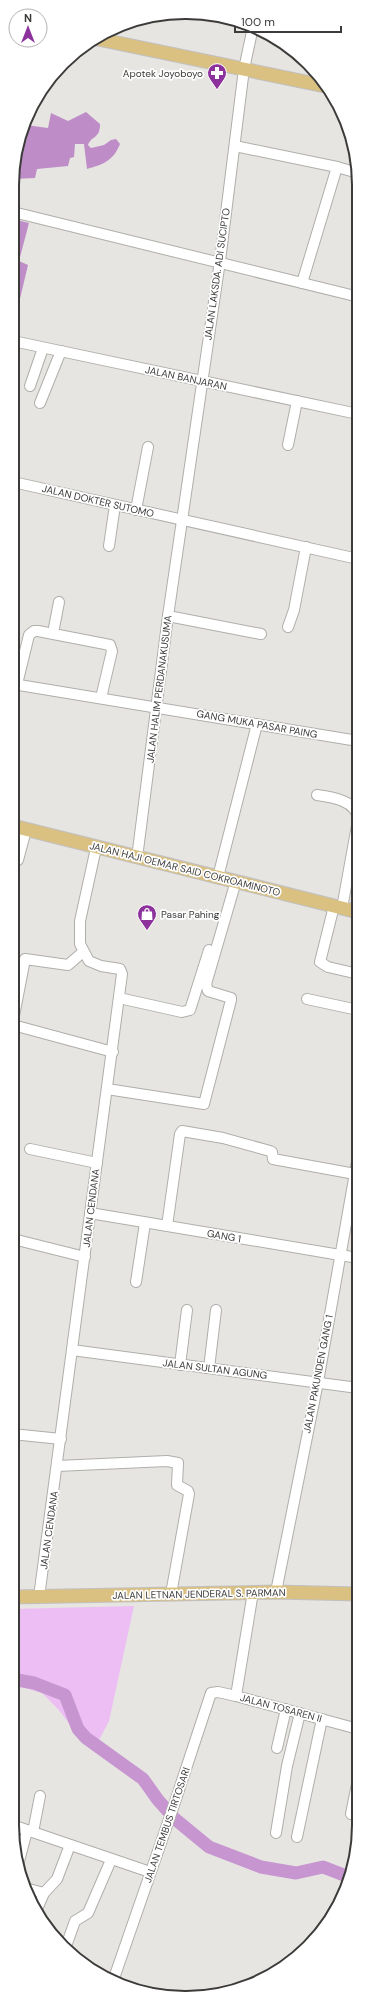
<svg xmlns="http://www.w3.org/2000/svg" width="371" height="2010" viewBox="0 0 371 2010" font-family="'DM Sans',sans-serif">
	<rect width="100%" height="100%" fill="#e7e5e2"/>
	<path fill="#ecbef4" d="M134,1606l-25,115 -11,21 -27,-16 -13,-17 -16,-16 -30,-9v-75z"/>
	<g fill="#be8dc7">
		<path d="M86,112l14,12c0,15 -8,11 -12,21l3,3 13,-3 7,-5 5,-1 4,5c-7,17 -16,20 -33,25l-3,-25h-9l-1,13 -4,1 -2,8 -31,3 -2,9 -22,1v-16l13,-38 22,3 3,-15 17,8z"/>
		<path d="M13,219l16,4 -10,38 9,4 -9,38 -6,-2z"/>
	</g>
	<g fill="none" stroke-linecap="round" stroke-linejoin="round">
		<path stroke="#c795d0" stroke-width="13" d="M12,1679l22,4 31,12 13,34 8,9 57,41 15,21 17,19 34,28 52,20 35,6 27,-6 26,10"/>
		<defs>
			<g id="minor">
				<path d="M235,146l102,21"/>
				<path d="M13,212l346,85"/>
				<path d="M302,283l35,-116 21,6"/>
				<path d="M13,341l345,73"/>
				<path d="M30,386l13,-38"/>
				<path d="M40,403l21,-52"/>
				<path d="M288,445l9,-44"/>
				<path d="M13,482l345,77"/>
				<path d="M136,510l12,-63"/>
				<path d="M109,546l6,-41"/>
				<path d="M168,616l93,18"/>
				<path d="M288,627l6,-17 12,-63"/>
				<path d="M53,633l6,-31"/>
				<path d="M13,684l345,57"/>
				<path d="M17,684l12,-49 5,-4h4l72,14 2,6 -11,47"/>
				<path d="M317,795c15,2 41,6 41,25"/>
				<path d="M137,858l31,-242 52,-355 24,-192 9,-42"/>
				<path d="M18,860l8,-30"/>
				<path d="M218,877l39,-153"/>
				<path d="M334,906l-14,56 8,5 26,6"/>
				<path d="M342,908l16,-88"/>
				<path d="M119,998l63,14 8,-2 19,-60"/>
				<path d="M307,999l51,11"/>
				<path d="M13,1021l12,-62 43,6 15,-13"/>
				<path d="M13,1025l100,27"/>
				<path d="M107,1089l97,15 27,-104v-2l-23,-7 -2,-7 30,-103"/>
				<path d="M30,1149l67,14"/>
				<path d="M90,1213l268,45"/>
				<path d="M167,1226l13,-92 2,-3 41,7 47,13 2,1 1,7 82,15"/>
				<path d="M13,1239l72,18"/>
				<path d="M136,1282l9,-59"/>
				<path d="M72,1350l286,38"/>
				<path d="M180,1365l7,-55"/>
				<path d="M209,1368l7,-58"/>
				<path d="M12,1434l49,5"/>
				<path d="M57,1466l110,-5 11,2 -1,22 11,6 1,3 -18,100"/>
				<path d="M276,1592l42,-210 40,-226"/>
				<path d="M39,1597l83,-623 -2,-5 -19,-3 -12,-5 -9,-17v-23l16,-73"/>
				<path d="M236,1696l17,-104"/>
				<path d="M277,1748l9,-39"/>
				<path d="M351,1814l7,-35"/>
				<path d="M12,1825l138,47"/>
				<path d="M33,1832l7,-36"/>
				<path d="M276,1833l11,-67 13,-53"/>
				<path d="M297,1837l25,-118"/>
				<path d="M19,1861l8,-30"/>
				<path d="M25,1888l19,5"/>
				<path d="M37,1909l7,-16 13,-14 13,-34"/>
				<path d="M65,1949l10,-28 13,-8 23,-53"/>
				<path d="M113,1981l60,-173 38,-115 7,-1 18,4 122,33"/>
			</g>
			<g id="major">
				<path d="M98,39l227,47"/>
				<path d="M13,826l345,86"/>
				<path d="M12,1597l264,-5 82,2"/>
			</g>
		</defs>
		<use href="#minor" stroke="#b0aeab" stroke-width="12"/>
		<use href="#major" stroke="#c1c0c0" stroke-width="15"/>
		<use href="#minor" stroke="#fff" stroke-width="10"/>
		<use href="#major" stroke="#dac182" stroke-width="13"/>
	</g>
	<defs>
		<symbol id="pharmacy-pin" viewBox="-11 -11 22 30"><path d="M0 17L-7.5 6A9.5 9.5 0 1 1 7.5 6Z" fill="#8d329d" stroke="#fff"/><path d="M-2-6h4v4h4v4h-4v4h-4v-4h-4v-4h4Z" fill="#fff"/></symbol>
		<symbol id="shop-pin" viewBox="-11 -11 22 30"><path d="M0 17L-7.5 6A9.5 9.5 0 1 1 7.5 6Z" fill="#8d329d" stroke="#fff"/><path d="M-5-2.5h2.3a2.7 3.5 0 0 1 5.4 0H5L5.5 6h-11ZM-1.5-2.5h3a1.5 2.3 0 0 0-3 0Z" fill="#fff"/></symbol>
	</defs>
	<g fill-rule="evenodd">
		<use href="#pharmacy-pin" x="206" y="62" width="22" height="30"/>
		<use href="#shop-pin" x="136" y="903" width="22" height="30"/>
	</g>
	<g text-anchor="middle" dominant-baseline="central" stroke-width="3.5" stroke-linejoin="round" paint-order="stroke">
		<g font-size="10" fill="#3c3b3a" stroke="#fff" text-anchor="end">
			<text x="203" y="73">Apotek Joyoboyo</text>
			<text x="161" y="914" text-anchor="start">Pasar Pahing</text>
		</g>
		<g font-size="10" fill="#3c3b3a" stroke="#fff">
			<text transform="translate(217 274) rotate(-82)">JALAN LAKSDA. ADI SUCIPTO</text>
			<text transform="translate(186 378) rotate(12)">JALAN BANJARAN</text>
			<text transform="translate(98 501) rotate(13)">JALAN DOKTER SUTOMO</text>
			<text transform="translate(159 689) rotate(-83)">JALAN HALIM PERDANAKUSUMA</text>
			<text transform="translate(257 724) rotate(10)">GANG MUKA PASAR PAING</text>
			<text transform="translate(185 869) rotate(14)">JALAN HAJI OEMAR SAID COKROAMINOTO</text>
			<text transform="translate(91 1208) rotate(-83)">JALAN CENDANA</text>
			<text transform="translate(224 1236) rotate(10)">GANG 1</text>
			<text transform="translate(215 1369) rotate(7)">JALAN SULTAN AGUNG</text>
			<text transform="translate(318 1374) rotate(-79)">JALAN PAKUNDEN GANG 1</text>
			<text transform="translate(49 1530) rotate(-82)">JALAN CENDANA</text>
			<text transform="translate(199 1594) rotate(-1)">JALAN LETNAN JENDERAL S. PARMAN</text>
			<text transform="translate(281 1708) rotate(15)">JALAN TOSAREN II</text>
			<text transform="translate(167 1825) rotate(-71)">JALAN TEMBUS TIRTOSARI</text>
		</g>
	</g>
	<path d="M0 0H371V2010H0ZM185 19H186A166 166 0 0 1 352 185V1825A166 166 0 0 1 186 1991H185A166 166 0 0 1 19 1825V185A166 166 0 0 1 185 19Z" fill="#fff" fill-rule="evenodd"/>
	<path fill="none" stroke="#3c3b3a" stroke-width="2" d="M185 19H186A166 166 0 0 1 352 185V1825A166 166 0 0 1 186 1991H185A166 166 0 0 1 19 1825V185A166 166 0 0 1 185 19Z"/>
	<g transform="translate(28 28)"><circle r="19" fill="#ffffff" stroke="#b1b1b0"/>
	<path d="M0-3L7 15L0 10L-7 15Z" fill="#8d329d"/>
	<text y="-6" font-size="11" font-weight="bold" text-anchor="middle" fill="#3c3b3a">N</text>
	</g>
	<path d="M235 26v6h106v-6" fill="none" stroke="#3c3b3a" stroke-width="2"/>
	<text x="241" y="26" font-size="12" fill="#3c3b3a" stroke="#ffffff" stroke-width="3" paint-order="stroke">100 m</text>
</svg>
